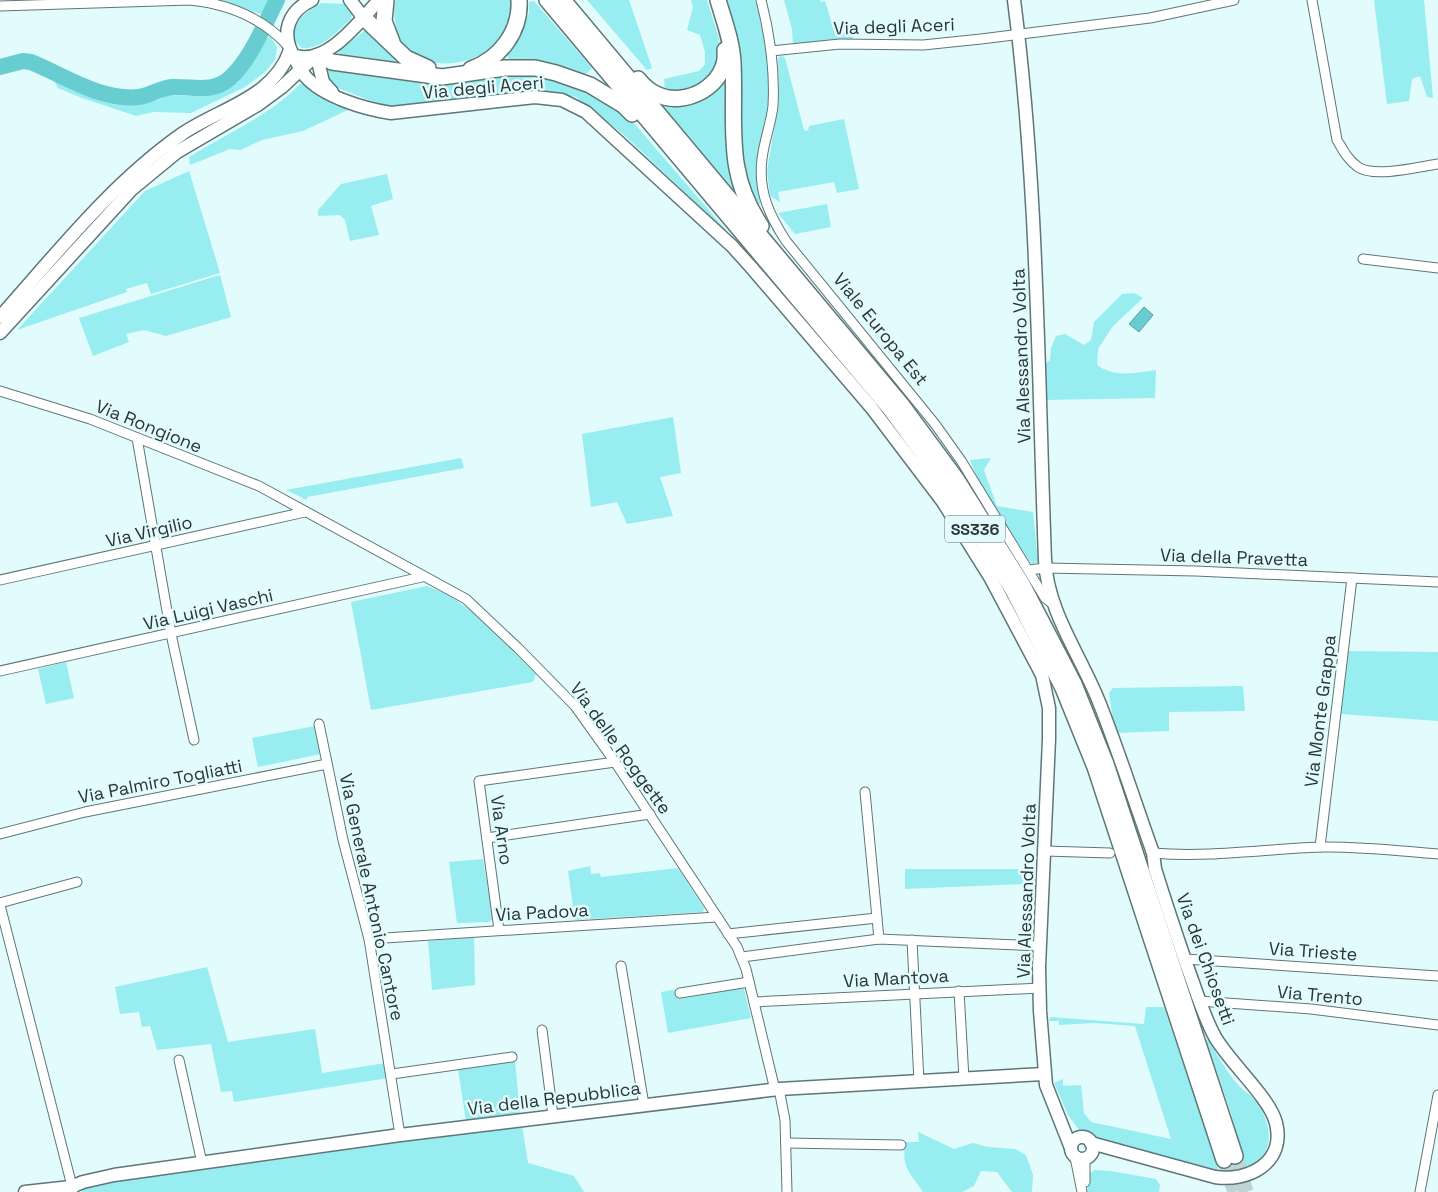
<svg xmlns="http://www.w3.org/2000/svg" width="1438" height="1192" viewBox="0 0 1438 1192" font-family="'Space Grotesk',sans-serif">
	<rect width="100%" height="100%" fill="#e2fbfc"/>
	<g fill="#97edf0">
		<path d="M221,0h49l-9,14z"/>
		<path d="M396,0h116c9,65 -103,90 -116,27 -1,-9 -4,-18 0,-27z"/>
		<path d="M587,0h42l23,68 -5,2z"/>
		<path d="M691,0h16l12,38 2,16 -11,27 -23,10h-22l-1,-12 35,-8 6,-7v-12l-5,-17 -13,-5 6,-23z"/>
		<path d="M722,0h33c10,34 16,68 14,103 -2,35 -19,63 -8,99l-5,6 -13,-34z"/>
		<path d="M784,0h36l1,2 4,-1 9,29 16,1 3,8 -26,1 -34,5 -1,-16z"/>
		<path d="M1374,0h50l9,98 -6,-1 -7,-21 -8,3 -3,22 -22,3z"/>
		<path d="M534,1l58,67 -7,7 -30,-10 -45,-4 -3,-6 22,-42v-11z"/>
		<path d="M321,3l24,1 7,9 -1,6c-13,12 -30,31 -49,29l-9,-9c1,-19 13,-27 28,-36z"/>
		<path d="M368,28l31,34 -59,-8 -2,-2z"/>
		<path d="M270,36l7,11 -2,13 -10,12 -20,15 -54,26 -38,-1 -17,4 -54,-18 -24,-10 -3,-5 3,-4 10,3 16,10 47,11 27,-3 12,-5 17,1 30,-5 21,-9 20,-37z"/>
		<path d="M781,55l4,3 19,72 4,1 1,-5 35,-7 15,70 -22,4 -3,-11 -56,10 2,10 -10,-6 -3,-25 12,-71 -1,-42z"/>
		<path d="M336,66l203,8 58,20 36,28 98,114 -108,-102 -47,-37 -19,-4 -64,2 -104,13 -56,-22 -6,-9 2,-8z"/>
		<path d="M728,73l4,107 7,21 -85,-99 22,3z"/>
		<path d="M300,84l7,1 29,21 3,-2 11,5 -47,22 -41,9 -21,10 -11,-1 -40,16 -1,-8c38,-24 79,-40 111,-73z"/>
		<path d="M189,171l31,102 -69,21 -4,-11 -21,6 1,3 -110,38 128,-139z"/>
		<path d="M387,174l6,25 -22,7 8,29 -29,6 -5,-21 -5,-5 -22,1v-6l23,-26z"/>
		<path d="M827,204l4,23 -36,7 -17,-21z"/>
		<path d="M220,275l11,42 -65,19 -22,-6 -18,4 3,8 -36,14 -14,-38z"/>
		<path d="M1134,293l9,5 -30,28 -15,23 -1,16c18,13 38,8 59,5l-1,28 -111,2v-35l6,-5 1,-12 5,-12 9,-2 19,11 7,-5 3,-18 28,-28z"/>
		<path d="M673,417l8,56 -21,4 13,39 -46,8 -10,-22 -26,5 -9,-73z"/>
		<path d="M461,458l3,10 -157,29v3l-21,-10z"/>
		<path d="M991,458l-7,12 13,36 36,6 5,50 -6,2 -5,-6 -46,-71 -11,-27z"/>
		<path d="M427,586c44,15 76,56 109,88l-3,8 -162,28 -20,-108z"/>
		<path d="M1347,651l91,1v69l-97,-7z"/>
		<path d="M66,662l8,36 -28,6 -8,-35z"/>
		<path d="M1243,686l2,25 -76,1v19l-54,2 -6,-40 4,-5z"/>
		<path d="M315,726l6,28 -63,13 -6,-29z"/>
		<path d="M483,859l10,60 -4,3 -32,1 -8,-61z"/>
		<path d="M590,866l1,8 9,-1 1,4 77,-9 26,40 -1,4 -128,8 -7,-49z"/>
		<path d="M905,869h120v15l-120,5z"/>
		<path d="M474,937l1,48 -43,5 -4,-49z"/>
		<path d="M207,967l21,75 87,-13 7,44 64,-10 2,15 -154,24 -2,-11 -11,1 -10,-48 -54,6 -7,-24 -8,1 -3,-15 -19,2 -5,-27z"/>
		<path d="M741,988l3,1 7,29 -83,15 -7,-41 17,-3 2,10z"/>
		<path d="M1146,1007h18l55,164 -113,-27v-4l-27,-10 -11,-15 -14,-32 9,-4v7l18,-1 3,28 7,9 80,17 -36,-113 -41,-3 -35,2v-4h-10l1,-4 94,7z"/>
		<path d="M1208,1037c4,8 8,17 13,24 6,10 13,20 21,28 4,3 9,6 12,10 20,26 22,55 -8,73l-15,-59 -24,-71z"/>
		<path d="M515,1061l5,53 -54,7 -8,-52z"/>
		<path d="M522,1125l6,38 46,13 10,16h-502l4,-6z"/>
		<path d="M918,1132l36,17 19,-6 15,4 27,2 11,6 7,20 -1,17h-20l-15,-20 -16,-1 -7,15 -12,6h-39c-13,-19 -23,-26 -17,-50h13z"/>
		<path d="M1095,1170l16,1 45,8 4,6 -1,7h-72l3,-19z"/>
	</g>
	<path fill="#68cdd0" stroke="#569fa2" d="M1144,307l9,8 -14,17 -10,-8z"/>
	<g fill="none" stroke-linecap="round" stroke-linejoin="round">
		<path stroke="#68cdd0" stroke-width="16" d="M0,67l23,-6 8,1c34,14 70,39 108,35 11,-2 22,-9 33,-10 21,-1 40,7 58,-9 21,-19 34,-53 47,-78"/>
		<g stroke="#bdd3d4" stroke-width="15" stroke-dasharray="15 8" stroke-linecap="butt">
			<path d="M1235,1156l11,36"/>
			<path d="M1224,1160l11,32"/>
		</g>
		<defs>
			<g id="street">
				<path d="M761,0c9,35 14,70 12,106 -2,18 -9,35 -11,53 -4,32 7,56 24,82l149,183 27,38 83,136 9,7"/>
				<path d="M1312,0l25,140c6,10 11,20 21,27 16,11 61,0 80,-3"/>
				<path d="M0,6l190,-6c38,4 72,17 98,46"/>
				<path d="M771,51l69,-7 83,1 58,-6 169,-21 84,-18"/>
				<path d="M1363,259l75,9"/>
				<path d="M0,391l90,28 169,67 207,113 52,49 57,58 40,56 122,185 9,22 29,121"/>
				<path d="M137,438l34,196 23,106"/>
				<path d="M1029,570l16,-2 151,3 242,11"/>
				<path d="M0,580l305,-68"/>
				<path d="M0,671l422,-94"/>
				<path d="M319,724l24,116 26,99 31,196"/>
				<path d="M865,792l14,147"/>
				<path d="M0,834l85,-22 242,-48"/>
				<path d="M487,838l163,-24"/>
				<path d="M1320,847l32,-269"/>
				<path d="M1045,851l65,2"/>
				<path d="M1153,853c56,5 112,-4 167,-6 40,-1 79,4 118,7"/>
				<path d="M0,903l77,-21"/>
				<path d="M0,905l73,285"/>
				<path d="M499,930l-20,-149 136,-19"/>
				<path d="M728,934l149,-16"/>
				<path d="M369,939l348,-22"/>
				<path d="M912,940l7,142"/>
				<path d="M742,957l137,-18 161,7"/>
				<path d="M1185,959l253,17"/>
				<path d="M621,966l23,139"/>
				<path d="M959,991l5,88"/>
				<path d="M680,993l69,-11"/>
				<path d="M1199,1001l112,8 127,16"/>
				<path d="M754,1002l286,-14"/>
				<path d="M542,1030l11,86"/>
				<path d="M179,1060l23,103"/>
				<path d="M392,1074l120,-17"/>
				<path d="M779,1089l6,31 2,72"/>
				<path d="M786,1143l115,2"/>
				<path d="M1075,1157l7,35"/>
				<path d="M1085,1182v-23"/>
				<path d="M1420,1192l18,-97"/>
			</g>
			<g id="secondary">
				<path d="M312,0c-24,11 -31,33 -19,55 32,13 66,-33 86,-55"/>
				<path d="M350,0l13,17"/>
				<path d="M1014,0c24,186 24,373 31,560 2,51 36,96 54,142 20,50 36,101 54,151l2,16c10,32 21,65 32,97 9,24 16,49 28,71 15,26 55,61 61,86 10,40 -28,59 -61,54l-124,-34"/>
				<path d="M293,55c4,7 7,15 12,21 18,21 60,33 86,37l144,-16 27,3 24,12 146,134 19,21 120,140 72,95 47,75 52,98 7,33v31l-10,228 1,44 6,74 25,63"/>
				<path d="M317,57l6,25 9,10"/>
				<path d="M0,317c57,-64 111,-133 182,-183 38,-26 92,-36 108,-84"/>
				<path d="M0,333l132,-144 45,-37 82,-48 23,-17 31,-29"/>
				<circle cx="1082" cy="1148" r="11"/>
				<path d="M25,1192l46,-5 12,-5 31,-7 286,-40 379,-46 265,-15"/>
			</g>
			<g id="highway">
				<path d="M386,0l-2,21 8,21"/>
				<path d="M547,0l345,411 76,105 45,74 50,98 32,79 129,393"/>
				<path d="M563,0l338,404 56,76 65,104 52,100 32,80 129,392"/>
				<path d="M718,0c6,21 14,41 15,63 3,62 -9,108 28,163"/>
				<path d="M363,17l43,41 22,10"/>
				<path d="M319,56l13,6 110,15 63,-9h30l21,5 34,12 33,20 9,9"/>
				<path d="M471,69c29,-10 50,-38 48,-69"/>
				<path d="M638,79c5,6 11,12 18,15 30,15 73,-10 69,-44"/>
			</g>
		</defs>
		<use href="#street" stroke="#5f7676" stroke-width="11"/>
		<use href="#secondary" stroke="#5f7676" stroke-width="15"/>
		<use href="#highway" stroke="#5f7676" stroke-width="18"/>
		<use href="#street" stroke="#fff" stroke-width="9"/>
		<use href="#secondary" stroke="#fff" stroke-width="12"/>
		<use href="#highway" stroke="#fff" stroke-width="15"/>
	</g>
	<g text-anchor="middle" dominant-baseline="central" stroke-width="5" stroke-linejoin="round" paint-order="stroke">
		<rect fill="#e2fbfc" stroke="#627071" stroke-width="1" x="945" y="515.5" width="60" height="27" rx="4"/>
		<g font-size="16" font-weight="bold" fill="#2b3535">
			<text x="975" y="529">SS336</text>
		</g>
		<g font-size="18" fill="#2b3535" stroke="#e2fbfc">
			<text transform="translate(894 26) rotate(-2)">Via degli Aceri</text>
			<text transform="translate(483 87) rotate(-5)">Via degli Aceri</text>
			<text transform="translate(881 329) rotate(51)">Viale Europa Est</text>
			<text transform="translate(1021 356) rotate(-92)">Via Alessandro Volta</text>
			<text transform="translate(149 426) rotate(22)">Via Rongione</text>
			<text transform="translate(149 531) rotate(-13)">Via Virgilio</text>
			<text transform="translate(1234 557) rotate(2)">Via della Pravetta</text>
			<text transform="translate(208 609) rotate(-13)">Via Luigi Vaschi</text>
			<text transform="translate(1320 711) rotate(-83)">Via Monte Grappa</text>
			<text transform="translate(621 748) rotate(54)">Via delle Roggette</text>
			<text transform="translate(160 781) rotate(-11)">Via Palmiro Togliatti</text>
			<text transform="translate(502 830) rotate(82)">Via Arno</text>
			<text transform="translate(1026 891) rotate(-88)">Via Alessandro Volta</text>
			<text transform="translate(372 897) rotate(78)">Via Generale Antonio Cantore</text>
			<text transform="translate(542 912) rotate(-3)">Via Padova</text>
			<text transform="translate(1313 951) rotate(4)">Via Trieste</text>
			<text transform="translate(1206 959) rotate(70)">Via dei Chiosetti</text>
			<text transform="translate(896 978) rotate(-3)">Via Mantova</text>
			<text transform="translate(1320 995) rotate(5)">Via Trento</text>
			<text transform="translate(554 1098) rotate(-7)">Via della Repubblica</text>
		</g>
	</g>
</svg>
